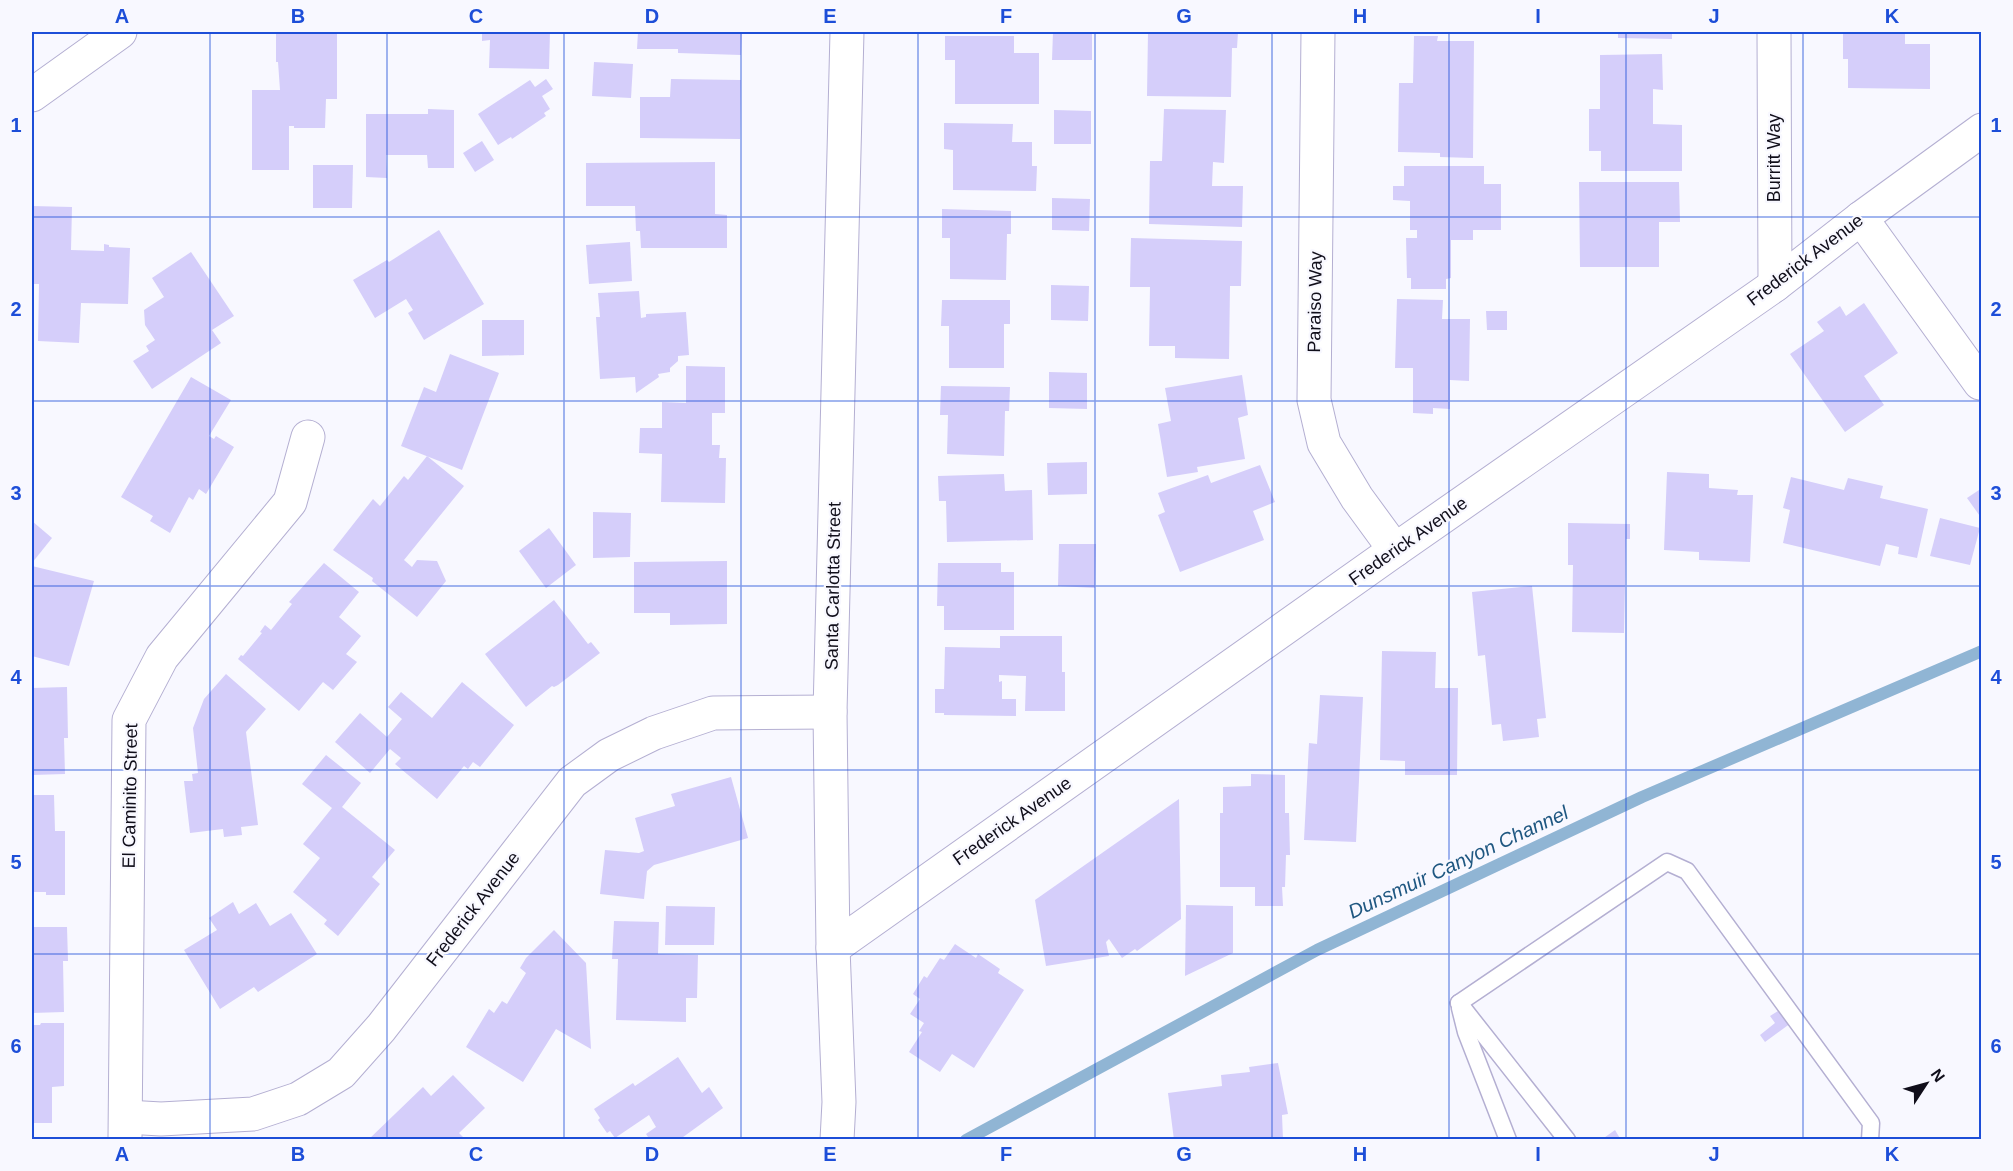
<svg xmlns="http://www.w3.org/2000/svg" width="2013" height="1171" viewBox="0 0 2013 1171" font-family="Helvetica,sans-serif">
	<rect width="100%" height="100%" fill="#f8f8ff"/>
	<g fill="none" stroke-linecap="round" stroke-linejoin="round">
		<path stroke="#90b5d4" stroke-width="12" d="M966,1140l351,-190 325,-153 340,-146"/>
	</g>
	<g fill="#d5cefa">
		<path d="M276,32h61v67h-11l-1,29h-31v-2h-5v44h-37v-80h28l-2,-28h-2z"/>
		<path d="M482,32h68l-1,37 -60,-1 1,-28 -8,1z"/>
		<path d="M638,32h104l-1,23 -63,-2v-4h-41z"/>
		<path d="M1053,32h39v28h-40z"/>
		<path d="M1148,32h90l-1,16h-5l-1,49 -84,-1z"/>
		<path d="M1618,32h54v7l-54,-1z"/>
		<path d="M1843,32h62v12h25v45l-82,-1v-29h-5z"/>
		<path d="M945,36h69v17h25v51h-84v-44h-10z"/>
		<path d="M1414,36h24l-1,5h37l-1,117 -33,-1v-4l-42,-1 1,-69h14z"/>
		<path d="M1662,54l1,36 -10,-1v35l29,1v46h-81v-20h-12v-42h11v-54z"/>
		<path d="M594,62l39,2 -2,34 -39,-2z"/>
		<path d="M546,79l7,10 -11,7 8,13 -6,4 2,3 -34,23 -1,-2 -13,8 -20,-31 52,-34 5,7z"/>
		<path d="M671,79l70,1 -1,59 -100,-1v-41h30z"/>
		<path d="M428,109l26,1v58h-26l-1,-13h-41l1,23 -21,-1v-63h62z"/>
		<path d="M1164,109l62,1 -2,53 -11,-1 -1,24h31l-1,41 -93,-3 1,-63h12z"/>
		<path d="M1054,110l37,1v33h-37z"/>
		<path d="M944,123l69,1 -1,18h20v24h5l-1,25 -83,-1v-40l-9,-1z"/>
		<path d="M482,141l12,19 -19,12 -12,-19z"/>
		<path d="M715,162v52l12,1v33h-86l-1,-17h-4l-1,-25h-49v-43z"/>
		<path d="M313,165h40l-1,43h-39z"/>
		<path d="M1404,166h80v18h17v46h-28v10h-22v38l-5,1v10h-35v-11h-4l-1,-40h11v-8h-7v-29l-17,-1v-14h11z"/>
		<path d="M1579,182h100l1,40h-21v45h-79z"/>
		<path d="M1052,198l38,1 -1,32 -37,-1z"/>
		<path d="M32,206l40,1 -1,43 33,1v-7l5,1v2l21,1 -2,56 -47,-1 -2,40 -41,-2 1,-57h-7z"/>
		<path d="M942,209l69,2v23h-4l-1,46 -56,-1v-41h-8z"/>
		<path d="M439,230l45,74 -60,36 -16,-27 5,-3 -7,-11 -31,19 -22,-38 34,-20 2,2z"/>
		<path d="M1131,238l111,3 -1,45h-11l-1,73 -54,-1v-12h-26l1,-59h-20z"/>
		<path d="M630,242l2,39 -43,3 -3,-39z"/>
		<path d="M191,252l43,64 -22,14 9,13 -69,46 -19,-28 16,-10 -3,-5 9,-6 -10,-15 -1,-15 20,-13 -12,-19z"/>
		<path d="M1051,285l38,1 -1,35 -37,-1z"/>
		<path d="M639,291l2,27 5,-1v-3l40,-2 3,43 -11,1v5l-8,7v4l-12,2 1,3 -23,16 -1,-16 -35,2 -4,-62h4l-2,-24z"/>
		<path d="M1397,299l46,1 -1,19h28l-1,62 -19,-1v29l-17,-1v6l-20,-1v-45h-18z"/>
		<path d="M942,300h68v24h-6v44h-55v-42h-8z"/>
		<path d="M1864,303l34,50 -34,23 20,29 -39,27 -55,-78 34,-23 -7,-9 23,-16 6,10z"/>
		<path d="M1486,311h21v19h-20z"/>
		<path d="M482,320h42v35l-42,1z"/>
		<path d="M450,354l49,19 -37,97 -61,-24 23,-59 12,5z"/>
		<path d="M686,366l39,1v46h-13v32h8l-1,13h7l-1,45 -64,-1 1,-48 -23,-1 1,-25h22v-26l24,1z"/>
		<path d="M1049,372l38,1v36l-38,-1z"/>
		<path d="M1242,375l6,40 -10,3 7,41 -48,8 1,5 -31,5 -9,-53 13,-3 -6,-33z"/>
		<path d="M191,377l40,23 -22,36 5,3 2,-3 18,11 -28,47 -7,-5 -6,11 -4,-3 -19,36 -20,-12 3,-5 -32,-19z"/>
		<path d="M941,386l69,1 -1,24h-4l-1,45 -57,-2 1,-39h-8z"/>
		<path d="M427,456l37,30 -60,74 8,7 5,-7 20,1 9,20 -29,36 -45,-36 1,-3 -40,-28 40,-51 7,7 24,-30 4,4z"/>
		<path d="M1087,462v32l-39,1 -1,-32z"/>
		<path d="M1260,465l15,37 -22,9 11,29 -84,32 -22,-57 7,-3 -7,-19 50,-18 3,8z"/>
		<path d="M1667,472l42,2v14l29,2 -1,5h16l-3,67 -51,-2v-8l-35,-2z"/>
		<path d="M1004,474l1,17 27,-1 1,50 -86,2 -1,-41h-7l-1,-25z"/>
		<path d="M1791,477l53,13 4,-12 35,8 -3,12 48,11 -11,49 -19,-4 1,-7 -13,-3 -6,22 -97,-23 7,-33 -7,-2z"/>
		<path d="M1982,488v31l-15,-21z"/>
		<path d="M593,512l38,1 -1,44 -37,1z"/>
		<path d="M1940,518l40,10 -10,37 -40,-9z"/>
		<path d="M32,521l20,17 -20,25z"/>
		<path d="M1568,523l62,1v15h-4l-2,94 -52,-1 1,-67h-5z"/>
		<path d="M549,528l27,37 -30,23 -27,-37z"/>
		<path d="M1059,544h37l-1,44 -37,-2z"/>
		<path d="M727,561v63l-57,1v-12h-36v-51z"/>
		<path d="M324,563l35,29 -20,25 22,19 -15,18 11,8 -24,28 -10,-8 -24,29 -61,-52 3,-4 2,1 19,-23 -2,-1 5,-7 6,5 21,-26 -3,-2z"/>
		<path d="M938,563h63v9h13v58h-70v-24h-7z"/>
		<path d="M32,566l62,15 -25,85 -37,-10z"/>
		<path d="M1532,586l14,132 -9,1 2,18 -36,4 -2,-17 -9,1 -7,-70 -7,1 -6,-64z"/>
		<path d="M554,600l34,44 3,-2 9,11 -42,32 -4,2 -2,-1 -26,21 -41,-53z"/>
		<path d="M1000,636h62v36h3v39h-40l1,-35 -27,-1v7l3,-1v18h14v17l-72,-1v-2h-9v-24h9l1,-42 55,1z"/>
		<path d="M1382,651l54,1 -1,36h23l-1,87h-52v-14l-25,-1z"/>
		<path d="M226,674l40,35 -20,23 12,93 -17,2 1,8 -18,2 -1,-8 -33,4 -6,-52h9l-1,-7 6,-1 -5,-45 11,-29z"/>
		<path d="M462,682l52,43 -34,42 -7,-5 -5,7 -4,-3 -27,33 -42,-35 6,-6 -11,-9 -20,24 -35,-31 25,-29 27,24 15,-18 -14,-12 13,-15 31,26z"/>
		<path d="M67,687l1,51h-4l1,36 -33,1v-87z"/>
		<path d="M1320,695l43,2 -7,145 -52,-2 5,-97 8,1z"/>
		<path d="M326,755l35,28 -19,24 53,43 -23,27 8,7 -42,52 -14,-12 3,-4 -34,-28 27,-34 -17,-14 29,-36 -30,-24z"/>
		<path d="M1251,774l34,1v38h4l1,42h-4l-1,32h-3l1,19h-28v-19h-35v-74h3v-26l28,-1z"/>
		<path d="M731,777l17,61 -94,27 -7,6 -3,28 -44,-5 5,-44 34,3 5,-2 -9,-33 40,-12 -4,-12z"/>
		<path d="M32,795h22l1,36h10v64h-19v-3h-14z"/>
		<path d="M1179,799l2,120 -44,32 -2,-2 -13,9 -13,-19 -3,3 3,14 -63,10 -11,-66z"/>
		<path d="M233,902l6,12 17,-11 14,23 21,-13 26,41 -59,38 -4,-5 -34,22 -36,-59 33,-20 -8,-12z"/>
		<path d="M1186,905l47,1v47l-48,23z"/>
		<path d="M666,906l49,1 -1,38h-49z"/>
		<path d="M614,921l45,1 -1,32 40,1 -1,43h-11v24l-70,-2 2,-61h-6z"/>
		<path d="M32,927h35l1,34h-5l1,51 -32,1z"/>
		<path d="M554,930l32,33 5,86 -35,-20 -33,53 -57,-35 23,-38 5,4 8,-12 5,3 19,-31 -6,-5 6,-10z"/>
		<path d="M955,944l21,14 2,-4 22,15 -2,4 26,17 -50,78 -22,-14 -12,18 -31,-20 13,-20 -3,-1 5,-8 -14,-9 10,-15 -7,-5 11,-18 3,2 13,-20 4,2z"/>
		<path d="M1781,1009l10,14 -26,19 -5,-7 15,-12 -5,-7z"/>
		<path d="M41,1023h23v63l-12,1v36h-20v-98h8z"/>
		<path d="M678,1057l24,36 7,-6 14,21 -44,32h-29l-4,-6 10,-7 -7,-12 -34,23 -5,-7 -3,2 -9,-13 2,-2 -6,-9 39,-26 2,3z"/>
		<path d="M1278,1063l10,51 -6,1 1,25h-109l-6,-47 54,-7 -1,-11 29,-3 -1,-5z"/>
		<path d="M453,1075l32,33 -26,25 7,7h-98l55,-53 8,9z"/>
		<path d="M1615,1130l6,10h-20z"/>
	</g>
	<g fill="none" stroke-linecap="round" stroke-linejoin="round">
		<defs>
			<g id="lane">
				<path d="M1459,1003l208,-141 20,9 184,252 -1,17"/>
				<path d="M1459,1003l108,137"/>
				<path d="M1460,1008l6,24 42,108"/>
			</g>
			<g id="street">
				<path d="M1318,32l-4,368 10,43 33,55 38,52"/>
				<path d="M1774,32l1,253"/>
				<path d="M1861,218l119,165"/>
				<path d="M833,948l562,-398 380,-265 86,-67 121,-88"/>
				<path d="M126,1117l35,2 92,-5 45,-15 43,-26 40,-45 191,-246 37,-27 45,-22 59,-20 117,-1"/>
				<path d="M125,1138l4,-418 33,-63 128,-155 18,-65"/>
			</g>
			<g id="secondary">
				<path d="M32,95l88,-63"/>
				<path d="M837,1140l2,-38 -6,-154 -3,-236 17,-680"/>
			</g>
		</defs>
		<use href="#lane" stroke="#b4afd2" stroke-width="19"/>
		<use href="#street" stroke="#b4afd2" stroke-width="35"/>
		<use href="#secondary" stroke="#b4afd2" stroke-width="35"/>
		<use href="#lane" stroke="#fff" stroke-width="16"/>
		<use href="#street" stroke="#fff" stroke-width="33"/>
		<use href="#secondary" stroke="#fff" stroke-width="33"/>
	</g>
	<path fill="none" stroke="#1d4ed8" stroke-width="1.5" stroke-opacity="0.55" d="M210,32v1108M387,32v1108M564,32v1108M741,32v1108M918,32v1108M1095,32v1108M1272,32v1108M1449,32v1108M1626,32v1108M1803,32v1108M32,217h1950M32,401h1950M32,586h1950M32,770h1950M32,954h1950"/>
	<g text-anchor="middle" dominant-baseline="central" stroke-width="4.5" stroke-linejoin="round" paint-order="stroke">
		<g font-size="18" fill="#100e1a" stroke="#f8f8ff">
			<text transform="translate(1774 158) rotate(-90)">Burritt Way</text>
			<text transform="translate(1805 260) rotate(-37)">Frederick Avenue</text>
			<text transform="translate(1315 302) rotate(-89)">Paraiso Way</text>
			<text transform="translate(1408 541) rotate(-35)">Frederick Avenue</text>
			<text transform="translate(833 586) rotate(-89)">Santa Carlotta Street</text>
			<text transform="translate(130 796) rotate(-89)">El Caminito Street</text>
			<text transform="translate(1012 821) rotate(-35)">Frederick Avenue</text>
			<text transform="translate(473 909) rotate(-52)">Frederick Avenue</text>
		</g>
		<g font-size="20" font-style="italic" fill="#1f5781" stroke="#f8f8ff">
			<text transform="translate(1458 862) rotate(-25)">Dunsmuir Canyon Channel</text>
		</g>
	</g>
	<rect width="2013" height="1171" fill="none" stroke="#f8f8ff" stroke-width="66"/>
	<g transform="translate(1926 1084) rotate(54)" stroke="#f8f8ff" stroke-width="4.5" paint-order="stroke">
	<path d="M0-4.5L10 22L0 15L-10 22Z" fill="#100e1a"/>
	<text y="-9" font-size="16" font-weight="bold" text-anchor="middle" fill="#100e1a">N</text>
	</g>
	<rect x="33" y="33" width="1947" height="1105" fill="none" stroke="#1d4ed8" stroke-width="2"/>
	<g font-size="20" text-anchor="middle" font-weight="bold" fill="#1d4ed8">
		<text x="122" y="23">A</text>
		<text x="298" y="23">B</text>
		<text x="476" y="23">C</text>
		<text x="652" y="23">D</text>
		<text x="830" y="23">E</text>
		<text x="1006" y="23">F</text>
		<text x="1184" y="23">G</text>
		<text x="1360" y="23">H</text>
		<text x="1538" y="23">I</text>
		<text x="1714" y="23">J</text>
		<text x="1892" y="23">K</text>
		<text x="16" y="132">1</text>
		<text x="1996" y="132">1</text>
		<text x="16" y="316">2</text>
		<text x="1996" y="316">2</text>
		<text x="16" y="500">3</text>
		<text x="1996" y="500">3</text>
		<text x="16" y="684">4</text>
		<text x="1996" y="684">4</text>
		<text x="16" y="869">5</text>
		<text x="1996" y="869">5</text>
		<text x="16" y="1053">6</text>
		<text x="1996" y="1053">6</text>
		<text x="122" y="1161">A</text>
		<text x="298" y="1161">B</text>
		<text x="476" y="1161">C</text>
		<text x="652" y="1161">D</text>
		<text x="830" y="1161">E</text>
		<text x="1006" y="1161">F</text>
		<text x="1184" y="1161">G</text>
		<text x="1360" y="1161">H</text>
		<text x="1538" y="1161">I</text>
		<text x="1714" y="1161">J</text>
		<text x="1892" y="1161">K</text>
	</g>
</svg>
